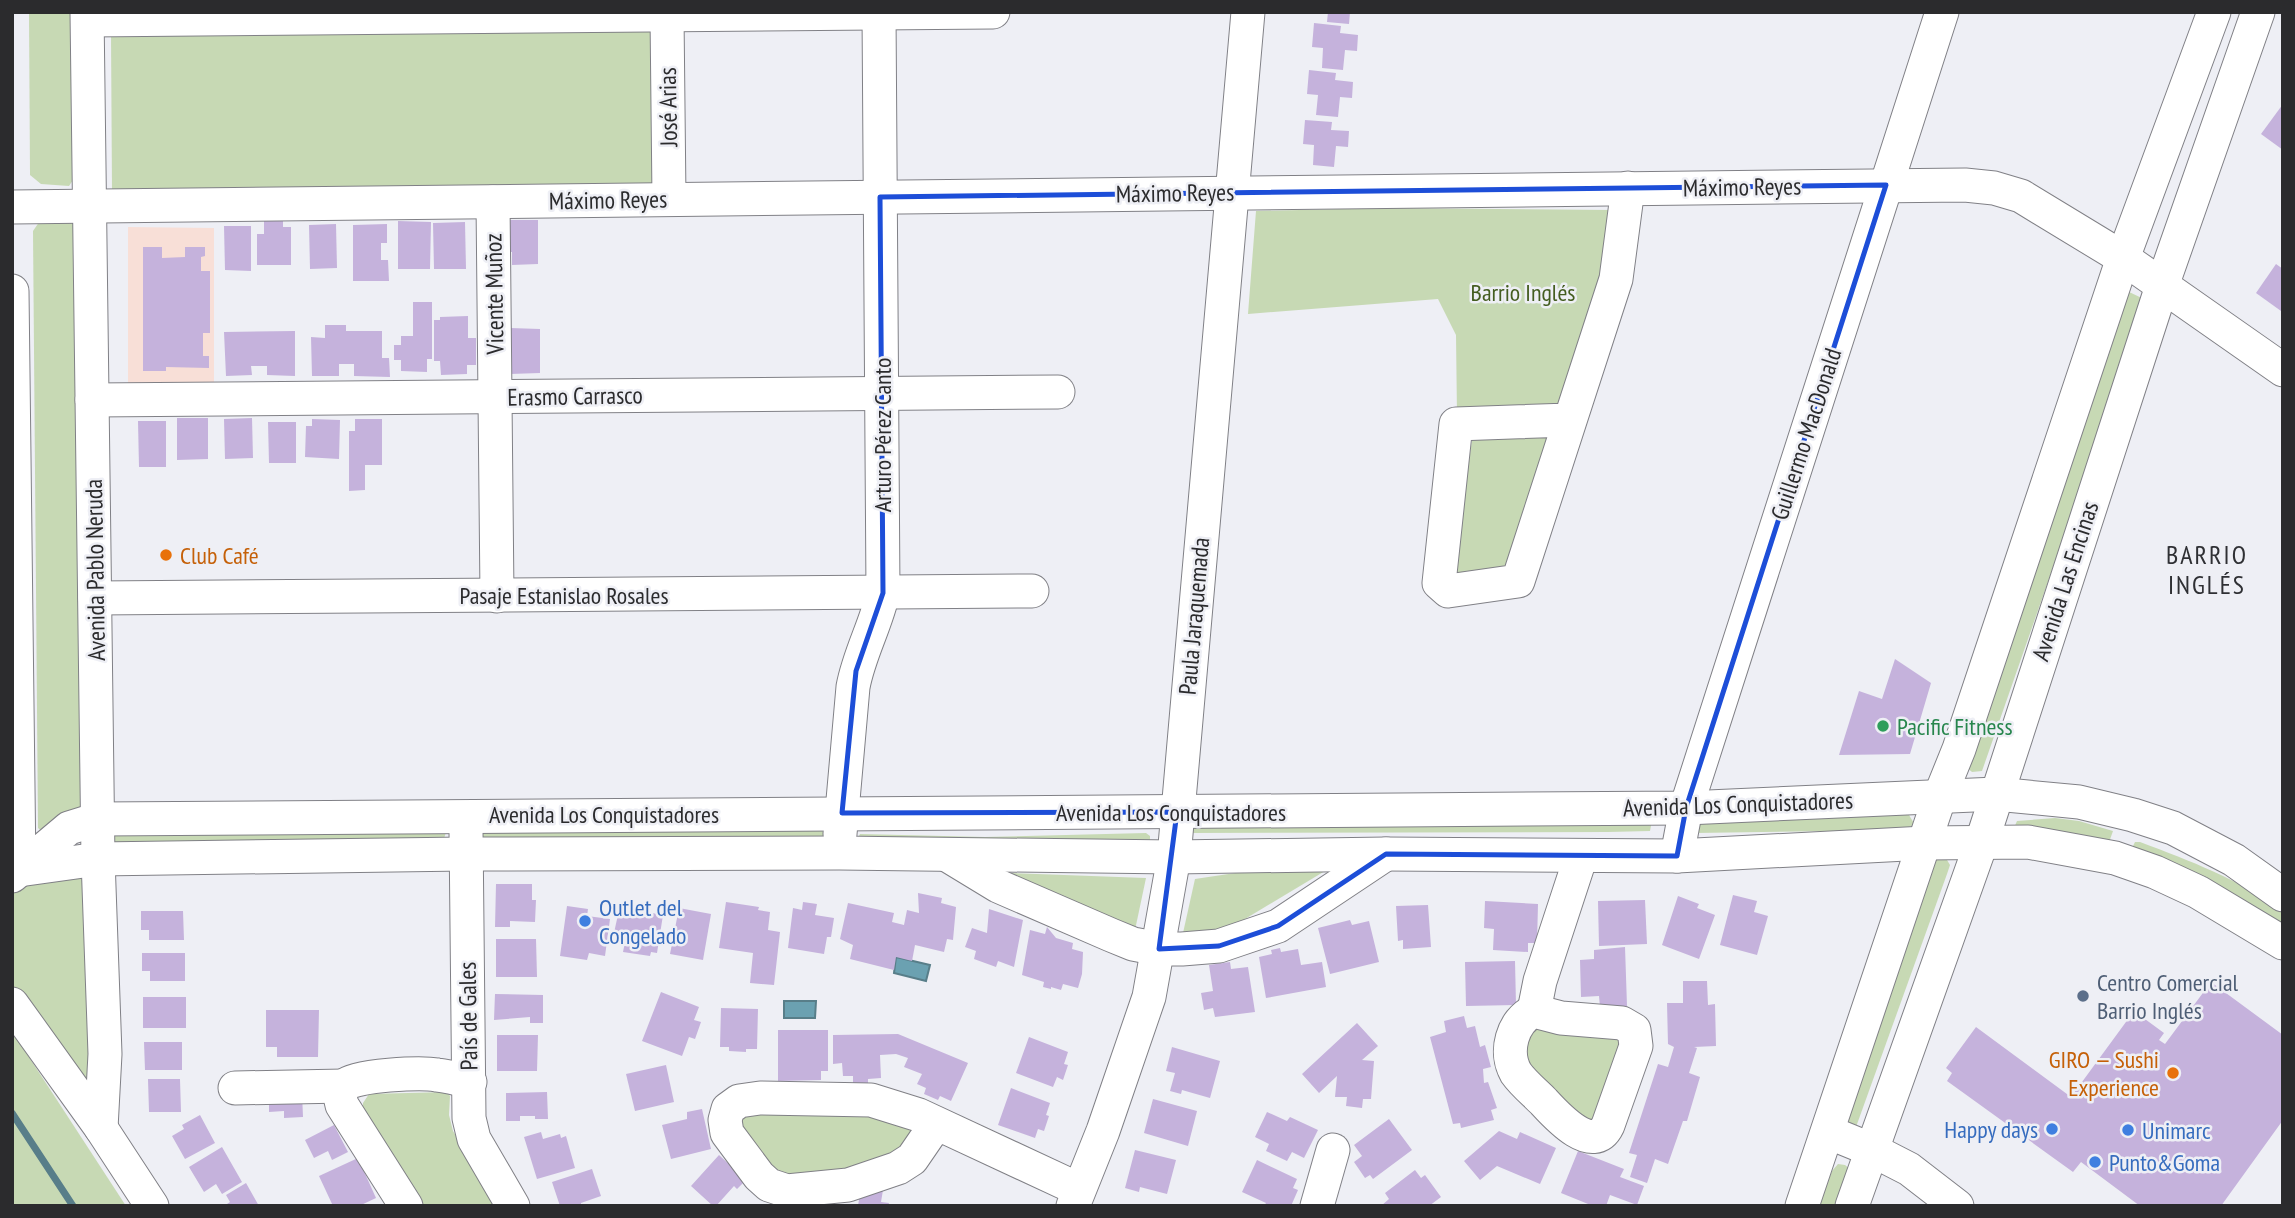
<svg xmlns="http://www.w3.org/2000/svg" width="2295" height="1218" viewBox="0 0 2295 1218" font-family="'PT Sans Narrow',sans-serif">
	<rect width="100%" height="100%" fill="#eeeff5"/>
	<path fill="#f8dfd7" d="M128,227l86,1v161l-86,1z"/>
	<g fill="#c7d9b4">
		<path d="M29,12h47l3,159 -10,15 -28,-2 -11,-9z"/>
		<path d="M659,27l1,160 -548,5 -1,-160z"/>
		<path d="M1379,208l232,2 -1,70 -40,128 -113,8 -1,-81 -18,-36 -190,15 8,-103z"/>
		<path d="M42,218l36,5 7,588 -40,23 -7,-6 -5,-597z"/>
		<path d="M2127,291l19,9 -164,471 -10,1 -7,-6z"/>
		<path d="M1559,427l-44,147 -56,2 -5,-9 19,-134z"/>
		<path d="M1653,815l-3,16 -42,1 -418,1 -1,-14z"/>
		<path d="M1909,815l6,10 -14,5 -206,3 4,-16z"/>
		<path d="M2055,818l24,3 34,10 -6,17 -93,-20 3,-7z"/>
		<path d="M475,825l337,2 12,5 1,6 -349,6z"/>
		<path d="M115,832h331l-2,7 -330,7 -2,-8z"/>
		<path d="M1146,833l4,3v7l-294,-1 4,-8 125,3z"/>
		<path d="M2135,842h5c53,20 95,36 143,68v22l-152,-82z"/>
		<path d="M1350,856l-130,78 -37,-1 12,-54z"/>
		<path d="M1935,859l12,1 3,5 -3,9 -91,253h-12z"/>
		<path d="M92,867l3,241 -83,-116v-107z"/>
		<path d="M1011,873l135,5 -11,52 -123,-44z"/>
		<path d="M1532,1027l95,14 -25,76 -14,9 -67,-68z"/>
		<path d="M12,1031l114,175h-114z"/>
		<path d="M447,1092l3,4 -1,19 4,16 45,75h-79l-56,-95v-8l6,-9z"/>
		<path d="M852,1106l56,19 4,12 -24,26 -100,14 -32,-16 -20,-50z"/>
		<path d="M1838,1164l7,1 6,5 -12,36h-20l13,-35z"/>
	</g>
	<g fill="#6ba1b1" stroke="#587e89" stroke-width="2">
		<path d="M896,957l34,8 -4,16 -32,-8z"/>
		<path d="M784,1001h32l-1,17h-31z"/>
	</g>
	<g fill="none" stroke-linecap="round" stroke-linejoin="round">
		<path stroke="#587e89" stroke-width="7" d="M12,1113l61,93"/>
	</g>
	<g fill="#c5b2dc">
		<path d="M1328,12h22l-1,12 -22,-2z"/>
		<path d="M1314,23l27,3 -1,7 18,2 -1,16 -12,-1 -2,20 -21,-2 1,-20 -11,-1z"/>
		<path d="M1309,70l27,3 -1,7 18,2 -1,16 -12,-1 -2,20 -22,-2 2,-20 -11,-1z"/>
		<path d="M2283,104v46l-22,-16z"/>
		<path d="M1305,120l27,2 -1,8 18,1 -1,16 -12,-1 -2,21 -21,-2 1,-20 -11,-1z"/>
		<path d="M264,218h19v9h8v38h-34v-31h7z"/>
		<path d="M506,220h32v44l-26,1v-13h-6z"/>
		<path d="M398,221l33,1 -1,47h-32z"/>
		<path d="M465,222l1,47h-32l-1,-46z"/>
		<path d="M336,224l1,44 -27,1 -1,-44z"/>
		<path d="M387,224v19h-6v17h7l1,21h-36v-56z"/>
		<path d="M224,226h27v45l-26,-1z"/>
		<path d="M143,247h19v11l23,-1v-10h20v9l-4,1v14h9v62h-7v23h6v12l-43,-1v4h-23z"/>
		<path d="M2276,264l7,5 -2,42 -25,-18z"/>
		<path d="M413,302h19v57h-5v13l-26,-1v-11h-7v-15h7v-9h12z"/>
		<path d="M468,316v22h8v27h-9v9l-26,1 -1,-14h-6v-41h6v-3z"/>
		<path d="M325,325h21v6h36v27h7l1,19 -36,-1v-12h-15v12h-27l-1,-39 14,1z"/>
		<path d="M510,328l30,1v44l-30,1z"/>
		<path d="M295,331v45l-28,-1v-9h-16l1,9 -26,1 -2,-44z"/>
		<path d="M177,418h31v41l-31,1z"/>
		<path d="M252,418l1,40 -28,1 -1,-40z"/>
		<path d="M312,419l28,1 -1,39 -34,-2 1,-31h6z"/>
		<path d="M355,419h27v46h-17v25l-16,1v-60h6z"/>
		<path d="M138,421h28v46h-27z"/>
		<path d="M268,422h28v41h-27z"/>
		<path d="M1895,659l36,24 -21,71 -71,1 20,-64 23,8z"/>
		<path d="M496,884h36v16h4l-1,22 -25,-1v6h-15z"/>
		<path d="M918,893l24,5 -1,5 15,4 -3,33 -6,-1 -3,13 -29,-7 -3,16 -16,-4 -2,13 -44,-11 3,-14 -13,-6 8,-36 46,10 -2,9 12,3 3,-15 12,3z"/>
		<path d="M1733,895l24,6 -3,11 14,4 -11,39 -37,-10z"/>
		<path d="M1678,896l21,8 -2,4 18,7 -16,44 -37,-14z"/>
		<path d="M1645,900l2,44 -48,2 -1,-45z"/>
		<path d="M1485,901l53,3 -1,39h-9v9l-35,-2 1,-21 -10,-1z"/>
		<path d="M726,902l33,5 -1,3 12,2 -2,18 12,2 -6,53 -24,-2 3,-30 -34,-5z"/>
		<path d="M803,902l14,2 -2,11 19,3 -3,19h-4l-3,17 -36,-6 5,-40 9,2z"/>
		<path d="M1428,905l3,42 -28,2v-9l-5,1 -2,-35z"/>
		<path d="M567,906l21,3 -1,7 23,3 -5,37 -16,-3 -2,7 -27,-4z"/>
		<path d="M679,908l32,6 -8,46 -33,-6z"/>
		<path d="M630,909l33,6 -6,38 -6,-1 -1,4 -27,-4 2,-10h-13l7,-32 11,2z"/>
		<path d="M989,909l34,11 -9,47 -16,-6 -2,6 -22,-8 2,-8 -11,-4 7,-19 15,5z"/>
		<path d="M141,911h42l1,29h-35v-10h-8z"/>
		<path d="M1350,920l2,5 17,-4 10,41 -49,12 -12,-46z"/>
		<path d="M1047,927l9,11 17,5 -1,6 11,3 -1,22 -4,14 -15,-4 -2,6 -10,-3v2l-8,-2 1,-5 -22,-7 8,-45 15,4z"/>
		<path d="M496,939h40l1,38h-41z"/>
		<path d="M1625,947l2,59 -27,1 -1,-11 -18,1 -1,-37 14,-1v-9z"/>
		<path d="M1280,948l1,4 17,-3 3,16 21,-3 4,25 -60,11 -7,-41 13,-3 -1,-4z"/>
		<path d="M142,953h43v28h-35v-10h-8z"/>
		<path d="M1515,961l1,44 -50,1 -1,-44z"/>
		<path d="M1230,962l1,7 17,-2 7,45 -40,5 -2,-9 -9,2 -3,-17 12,-2 -4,-26z"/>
		<path d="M1683,981h24l1,24 7,-1 1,42 -22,1 3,1 -8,25 11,4 -13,44h-4l-15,43 -13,-5 -8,24 -17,-6 7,-22 -8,-2 29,-89 10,3 6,-20 -6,-3 -1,-41h16z"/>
		<path d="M2211,982l72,53v85l-62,86h-81l-59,-44 -8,10 -126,-91 5,-8 -6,-5 30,-41 95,70 63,-86 30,22 -5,7 6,4z"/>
		<path d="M661,992l38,15 -5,13 7,2 -6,17 -6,-2 -7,19 -40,-15z"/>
		<path d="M495,994l48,1v28h-13v-6l-36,3z"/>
		<rect x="143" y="997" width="43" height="31"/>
		<path d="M721,1008l37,1 -1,40h-11v3l-17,-1v-4h-9z"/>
		<path d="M266,1010h53l-1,47h-41v-10h-11z"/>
		<path d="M1464,1016l3,12 8,-2 5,21 5,-2 6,22 -8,2 1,14 4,-1 9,26 -6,2 3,10 -33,8 -1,-5 -7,1 -23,-87 16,-5 -2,-11z"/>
		<path d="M1357,1023l21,23 -16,14 12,1 -3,38h-8l-1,9 -16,-2 1,-9h-12l2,-21 -18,17 -17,-19z"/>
		<path d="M778,1030h50v41h-7v9l-43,1z"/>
		<path d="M898,1034l70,29 -17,38 -11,-5 -2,4 -14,-6 2,-6 -9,-4 5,-10 -18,-7 4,-9 -12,-4 -16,1 1,23 -13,1v4h-15v-7h-10l-1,-13 -9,1v-29z"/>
		<path d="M497,1035h41l-1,36h-40z"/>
		<path d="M1029,1037l39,15 -4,12 4,1 -5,15 -6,-3 -4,10 -37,-14z"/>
		<path d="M144,1042h38v28h-37z"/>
		<path d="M1172,1047l48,14 -10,37 -28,-8 -1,4 -11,-3 5,-18 -9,-2z"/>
		<path d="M666,1065l8,37 -39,9 -9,-37z"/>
		<path d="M148,1079h32l1,33h-32z"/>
		<path d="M1011,1088l39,15 -4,12 3,1 -5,15 -6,-2 -3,9 -37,-13z"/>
		<path d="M547,1092l1,27h-13v-3h-15v5h-14v-28z"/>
		<path d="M302,1093l1,24 -19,1v-7l-15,1v-8l-10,1 -1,-9z"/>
		<path d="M1153,1099l44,12 -9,35 -44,-13z"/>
		<path d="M702,1109l9,40 -40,10 -9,-34 25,-6v-7z"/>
		<path d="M1267,1112l20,9 3,-4 28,13 -14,28 -12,-6 -5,9 -21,-10 3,-7 -14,-7z"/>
		<path d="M200,1115l15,28 -30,16 -13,-23 12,-7 -2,-4z"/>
		<path d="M1389,1119l23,31 -39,29 -3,-4 -5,3 -11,-16 8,-6 -8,-11z"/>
		<path d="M334,1125l14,27 -16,8 -4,-9 -14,7 -9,-18z"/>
		<path d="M1499,1131l18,8 3,-7 36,16 -16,36 -43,-18 -17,14 -16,-19z"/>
		<path d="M541,1132l2,7 17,-5 1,4 5,-2 9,32 -38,11 -13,-42z"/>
		<path d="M222,1147l20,35 -20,12 -6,-10 -12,8 -15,-25z"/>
		<path d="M1135,1150l41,10 -9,34 -27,-7 -1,5 -14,-4z"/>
		<path d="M1578,1151l46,18 -4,8 24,9 -7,19 -27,-10 -4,11h-13l-32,-13z"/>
		<path d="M719,1155l27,25 -9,9 -3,-3 -18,20h-3l-22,-20z"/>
		<path d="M358,1158l18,40 -17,8h-26l-14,-30z"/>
		<path d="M1257,1160l40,19 -4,9 5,2 -7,16h-27l2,-3 -24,-11z"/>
		<path d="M592,1169l9,27 -20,7v3h-21l-8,-24z"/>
		<path d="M1415,1170l6,8 4,-3 16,22 -12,9h-48l8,-7 -4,-6z"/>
		<path d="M246,1183l13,23h-35l6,-4 -4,-7z"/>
		<path d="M861,1186l22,4 -2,12 8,1 -1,3h-30z"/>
	</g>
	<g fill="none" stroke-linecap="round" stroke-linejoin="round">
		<defs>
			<g id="minor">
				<path d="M87,12l11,847 7,195 -4,74"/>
				<path d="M667,15l2,184"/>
				<path d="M88,20l905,-8"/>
				<path d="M493,202l4,394"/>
				<path d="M12,207l1953,-22 29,3 27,8 102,62 160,112"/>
				<path d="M12,291l7,579"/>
				<path d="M92,400l966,-8"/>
				<path d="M1570,420l-114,4 -17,159 9,8 70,-10 98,-302 12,-91"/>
				<path d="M95,598l937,-7"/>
				<path d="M466,831l3,287 5,21 39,67"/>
				<path d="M840,834l13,-147c6,-33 23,-62 30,-94l-4,-581"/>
				<path d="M947,855l51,31 113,49 22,9 26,5h23l37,-3 59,-20 108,-72"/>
				<path d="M1677,856l9,-48 256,-796"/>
				<path d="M19,870l79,-11 367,-5 374,-1 335,4 212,-3 291,2 248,-13 103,-1 87,16 40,14 43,20 85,51"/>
				<path d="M12,876l57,-48 29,-9 1588,-11 310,-14 83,8 54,13 40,13 61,32 49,35"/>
				<path d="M12,1004l89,124 51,78"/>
				<path d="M1534,1011l27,7 61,5 12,7 2,16 -28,79c-15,32 -53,-11 -65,-24 -9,-9 -20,-18 -27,-28 -12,-21 -4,-52 18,-62z"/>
				<path d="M1534,1011l6,-30 41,-125"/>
				<path d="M235,1088l109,-2"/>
				<path d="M936,1124l-24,35 -14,9 -50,17 -61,6 -18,-6 -10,-9 -32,-43 -2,-13 3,-11 11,-8 21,-3 111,2 48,15 159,74"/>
				<path d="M1828,1132l44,18 37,19 48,37"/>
				<path d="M406,1206l-64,-101c-2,-7 -3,-14 3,-20 10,-10 77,-13 92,-10 11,1 22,4 33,7"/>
				<path d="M1073,1206l30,-75 46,-134 25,-140 74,-845"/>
				<path d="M1317,1206l16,-56"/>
				<path d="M1802,1206l138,-410 19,-47 164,-491 91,-246"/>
				<path d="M1852,1206l130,-365 180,-555 96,-274"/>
			</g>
		</defs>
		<use href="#minor" stroke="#808086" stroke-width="35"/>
		<use href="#minor" stroke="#fff" stroke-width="33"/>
	</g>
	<path fill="none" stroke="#1d4ed8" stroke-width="5" stroke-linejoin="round" d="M1886,185l-200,623 -9,48 -291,-2 -108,72 -59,20 -60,3 18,-137 -335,1 14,-142 27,-78 -3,-396z"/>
	<g fill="#e8710a" stroke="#eeeff5" stroke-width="2.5">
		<circle cx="166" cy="555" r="7"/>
		<circle cx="2173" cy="1073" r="7"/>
	</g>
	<circle fill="#2e9e5b" stroke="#eeeff5" stroke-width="2.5" cx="1883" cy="726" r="7"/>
	<g fill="#3f7fe0" stroke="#eeeff5" stroke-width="2.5">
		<circle cx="585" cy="921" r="7"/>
		<circle cx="2052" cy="1129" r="7"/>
		<circle cx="2128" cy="1130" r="7"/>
		<circle cx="2095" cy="1162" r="7"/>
	</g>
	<circle fill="#5c6f8a" stroke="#eeeff5" stroke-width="2.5" cx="2083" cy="996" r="7"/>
	<g text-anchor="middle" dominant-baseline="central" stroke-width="5" stroke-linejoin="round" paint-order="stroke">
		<g font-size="24" fill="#2b2b2d" stroke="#eeeff5">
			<text transform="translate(668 107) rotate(-91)">José Arias</text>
			<text transform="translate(1742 187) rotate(-1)">Máximo Reyes</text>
			<text transform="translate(1175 193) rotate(-1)">Máximo Reyes</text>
			<text transform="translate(608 200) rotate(-1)">Máximo Reyes</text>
			<text transform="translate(494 294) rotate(-91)">Vicente Muñoz</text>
			<text transform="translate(575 396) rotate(-1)">Erasmo Carrasco</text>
			<text transform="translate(1806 434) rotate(-72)">Guillermo MacDonald</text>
			<text transform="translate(882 435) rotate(-90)">Arturo Pérez Canto</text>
			<text transform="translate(95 570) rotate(-91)">Avenida Pablo Neruda</text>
			<text transform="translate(2065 581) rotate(-72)">Avenida Las Encinas</text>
			<text x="564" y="595">Pasaje Estanislao Rosales</text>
			<text transform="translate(1194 616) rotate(-85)">Paula Jaraquemada</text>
			<text transform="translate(1738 804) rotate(-2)">Avenida Los Conquistadores</text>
			<text x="1171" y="812">Avenida Los Conquistadores</text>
			<text x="604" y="814">Avenida Los Conquistadores</text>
			<text transform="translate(468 1016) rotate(-91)">País de Gales</text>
		</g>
		<g font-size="24" fill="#445d20" stroke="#eeeff5">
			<text x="1523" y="292">Barrio Inglés</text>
		</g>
		<g font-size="24" fill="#c56008" stroke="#eeeff5" text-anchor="start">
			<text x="180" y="555">Club Café</text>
			<text x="2159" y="1059" text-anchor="end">GIRO — Sushi<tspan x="2159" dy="28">Experience</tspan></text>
		</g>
		<g font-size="24" fill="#27864d" stroke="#eeeff5" text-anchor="start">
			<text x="1897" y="726">Pacific Fitness</text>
		</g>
		<g font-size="24" fill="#366cbe" stroke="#eeeff5" text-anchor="start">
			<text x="599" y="907">Outlet del<tspan x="599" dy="28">Congelado</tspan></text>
			<text x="2038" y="1129" text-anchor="end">Happy days</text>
			<text x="2142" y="1130">Unimarc</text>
			<text x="2109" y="1162">Punto&amp;Goma</text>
		</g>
		<g font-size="24" fill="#4e5e75" stroke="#eeeff5" text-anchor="start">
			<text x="2097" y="982">Centro Comercial<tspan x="2097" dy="28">Barrio Inglés</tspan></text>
		</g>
		<g font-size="26" letter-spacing="2" fill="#2f3034" stroke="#eeeff5">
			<text x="2207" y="554">BARRIO<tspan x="2207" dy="30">INGLÉS</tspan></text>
		</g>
	</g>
	<rect width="2295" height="1218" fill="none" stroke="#2b2b2d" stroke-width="28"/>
</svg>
